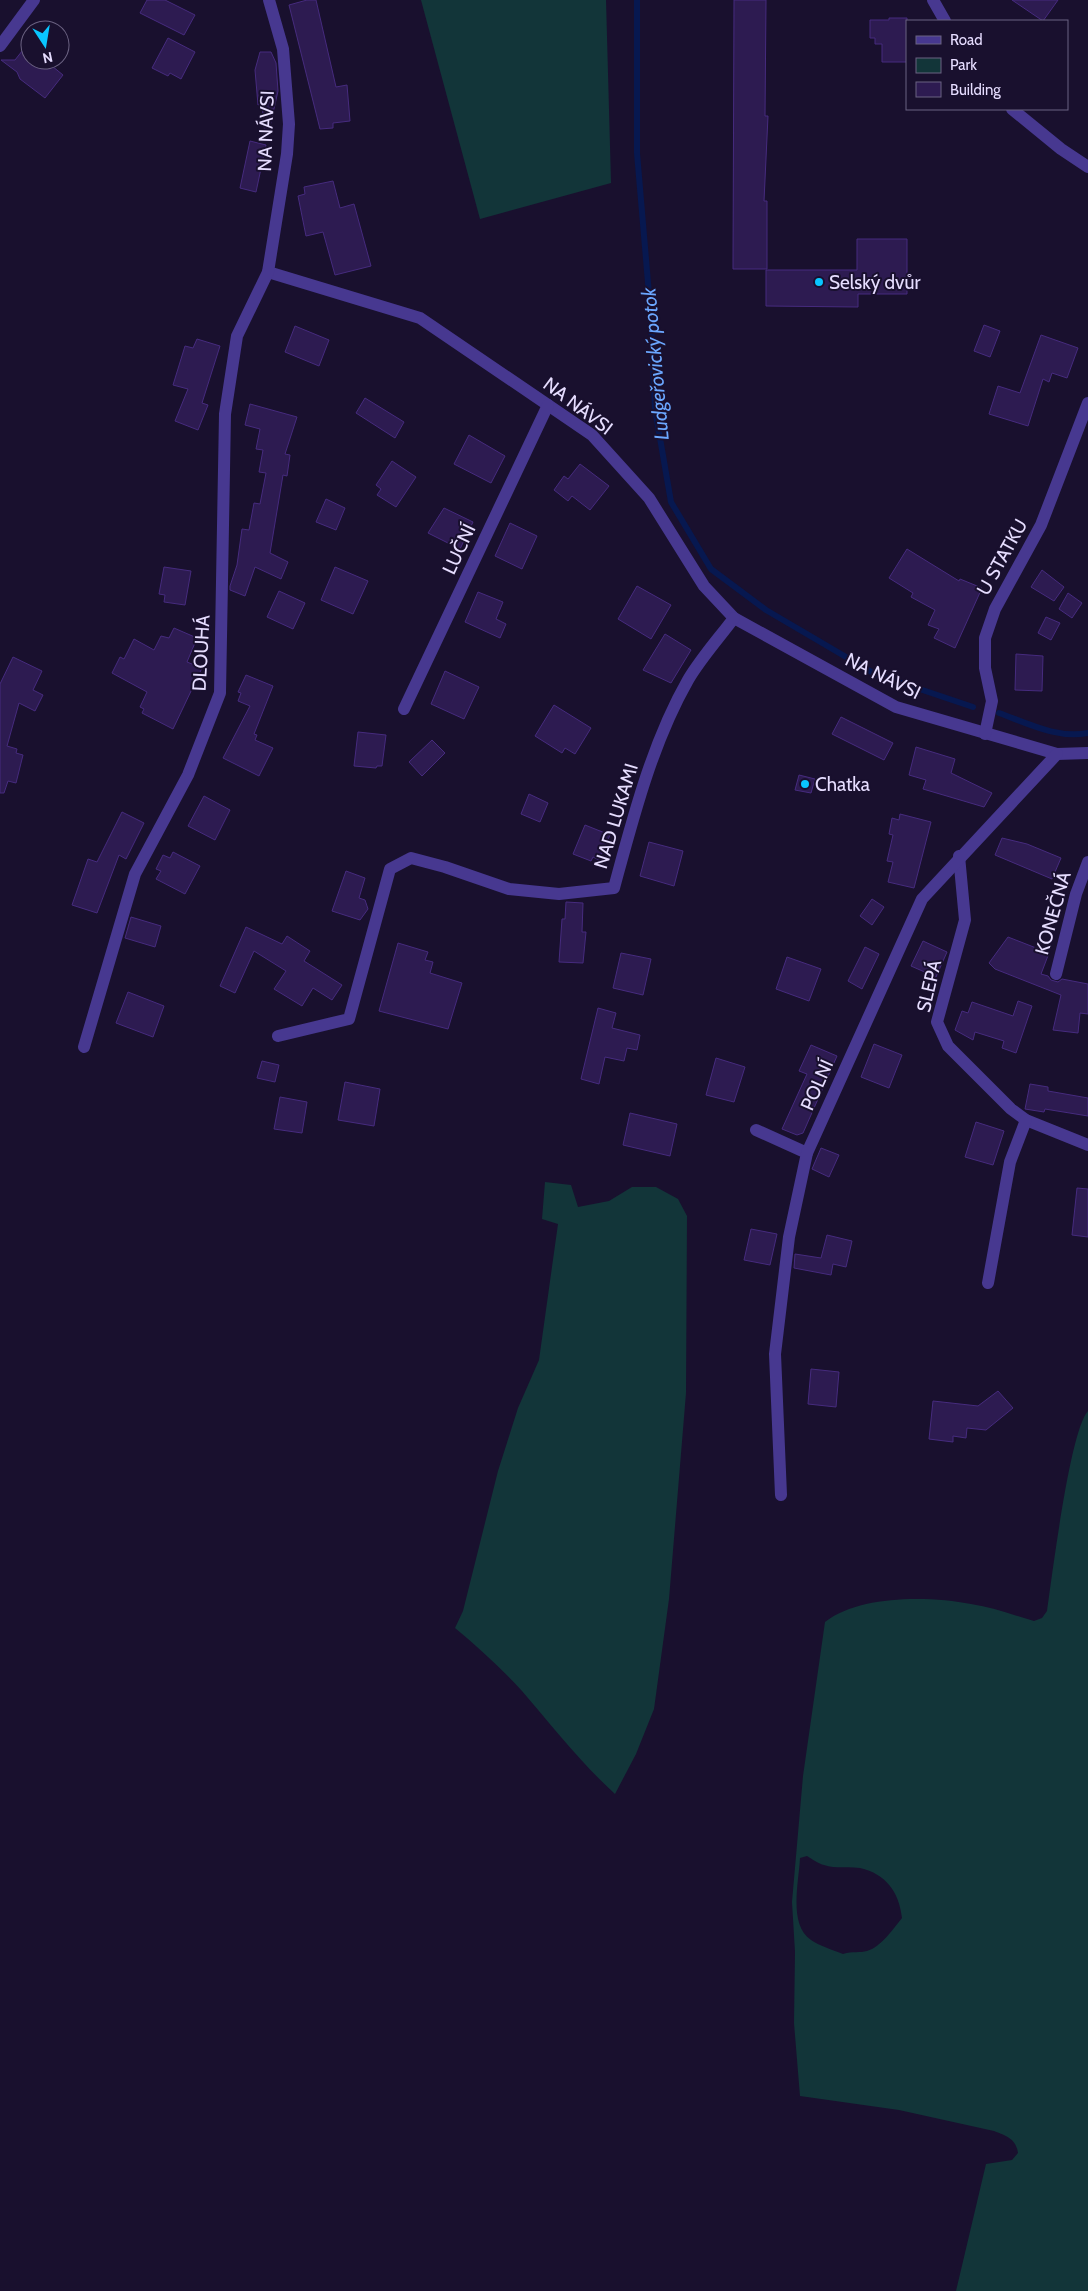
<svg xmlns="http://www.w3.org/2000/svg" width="1088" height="2291" viewBox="0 0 1088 2291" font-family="Cabin,sans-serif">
	<rect width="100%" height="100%" fill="#19102e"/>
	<g fill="#123539" fill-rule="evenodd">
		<path d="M421,0h185l5,183 -131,36z"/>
		<path d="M545,1182l26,3 7,22 31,-6 23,-14h24l22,12 9,17 -1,177 -17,206 -15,110 -18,45 -21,40c-34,-31 -63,-68 -93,-103 -21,-23 -44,-44 -67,-63l8,-17 35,-140 20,-63 21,-48 19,-136 -16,-5z"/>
		<path d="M1088,1411v880h-132l30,-127 26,-4 6,-7c-2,-14 -11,-17 -24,-22l-95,-21 -99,-14 -6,-73 1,-71 -3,-50 11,-126 22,-154c35,-27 103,-26 146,-18 21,3 42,11 63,17l8,-3 5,-7c5,-34 23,-181 41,-200zM807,1856c5,3 12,8 17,9 12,4 24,1 36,3 26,6 39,24 42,50 -9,11 -21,29 -35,33 -7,2 -14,0 -24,3 -10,-4 -23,-8 -32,-14 -23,-15 -12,-59 -11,-82z"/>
	</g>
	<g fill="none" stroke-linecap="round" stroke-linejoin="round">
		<g stroke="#071850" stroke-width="6">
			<path d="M637,0v153l14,165 4,91 16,93 40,67 55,41 109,64 98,33"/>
			<path d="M999,713c28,10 58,26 89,20"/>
		</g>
	</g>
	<g fill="#2d1b51" stroke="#462b7e">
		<path d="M147,0h18l30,15 -11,20 -44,-22z"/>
		<path d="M307,0h9l20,87 11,-2 3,36 -17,2v5l-13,1 -31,-124z"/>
		<path d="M734,0h32l-1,116h3l-4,85h3v68h-34z"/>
		<path d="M1012,0h46l-15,21z"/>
		<path d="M889,18h18v44h-25v-18h-7v-6h-5v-18h19z"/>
		<path d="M168,38l27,14 -14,27 -11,-6 -2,3 -16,-8z"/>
		<path d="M30,41v19h26l-4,6 11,9 -18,23 -25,-19 -3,-7 -16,-12h14z"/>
		<path d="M260,52h11l5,11 2,28 -10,44h-3l-3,-30h-4l-3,-35z"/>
		<path d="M250,141l16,4 -10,47 -16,-4z"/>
		<path d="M333,181l7,27 14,-4 17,62 -36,9 -12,-43 -17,4 -8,-40 7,-2 -1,-7z"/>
		<path d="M857,239h50v55h-49v13l-92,-1v-36h91z"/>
		<path d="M984,325l16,6 -10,26 -16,-6z"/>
		<path d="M295,326l34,14 -10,26 -34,-14z"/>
		<path d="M1041,335l37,13 -11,30 -15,-5 -3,9 -6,-3 -15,47 -39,-12 9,-28 22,7z"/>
		<path d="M197,339l23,7 -18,57 6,2 -10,25 -23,-9 13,-32 -15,-4 12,-39 8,2z"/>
		<path d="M365,398l39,24 -9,16 -39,-25z"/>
		<path d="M250,404l47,13 -12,37 5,1 -3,21 -4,-1 -13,78 18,9 -7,17 -26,-12 -10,29 -15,-6v-4l7,-21 5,-36 7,1 5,-27 6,1 6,-31 -7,-1 4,-22 -7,-1 4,-20 -15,-4z"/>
		<path d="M469,435l36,21 -14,27 -37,-19z"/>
		<path d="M392,461l24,16 -20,30 -19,-12 4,-6 -5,-4z"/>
		<path d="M580,464l29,22 -19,24 -18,-14 -4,5 -14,-11 10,-14 4,3z"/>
		<path d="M326,499l19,9 -9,22 -20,-8z"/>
		<path d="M444,508l29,14 -13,27 -32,-16z"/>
		<path d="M510,523l27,13 -15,33 -27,-13z"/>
		<path d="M907,549l52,32 1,-2 22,9 -27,60 -21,-10 5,-9 -11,-4 7,-15 -24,-13 2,-4 -24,-15z"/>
		<path d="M164,567l27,4 -6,34 -21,-3 1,-7 -6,-1z"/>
		<path d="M335,567l33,14 -15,33 -32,-14z"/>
		<path d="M1042,570l22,17 -10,14 -23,-14z"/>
		<path d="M637,586l34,19 -20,34 -33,-20z"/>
		<path d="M279,591l26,12 -12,26 -26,-12z"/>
		<path d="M478,592l25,10 -7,17 10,5 -6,14 -35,-16z"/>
		<path d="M1068,593l14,10 -10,15 -13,-9z"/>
		<path d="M1046,617l14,6 -9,17 -13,-7z"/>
		<path d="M174,628l23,10 -10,24 15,6 -29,61 -31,-16 2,-4 -4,-2 7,-15 -35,-19 8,-16 4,2 10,-20 20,11 7,-14 8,2z"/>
		<path d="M665,634l26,16 -20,33 -28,-13z"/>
		<path d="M1016,654l27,2 -1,35 -27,-1z"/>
		<path d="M13,657l29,14 -9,19 10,5 -8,16 -16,-8 -12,43 10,3 -1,4 7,2 -7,28 -8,-2 -4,12h-4v-109z"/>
		<path d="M445,671l34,16 -15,32 -33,-15z"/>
		<path d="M246,675l27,11 -19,48 3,1 -2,5 18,8 -14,28 -36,-18 27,-52 -12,-5 3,-8 -3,-1z"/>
		<path d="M554,705l37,23 -16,26 -10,-6 -3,5 -27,-17z"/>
		<path d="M841,717l52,26 -9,17 -52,-26z"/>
		<path d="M358,732l28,3 -4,31h-5l-1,2 -22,-2z"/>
		<path d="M432,740l13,13 -23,23 -13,-14z"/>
		<path d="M916,747l39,12 -4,14 41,20 -8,14 -61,-18 3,-9 -17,-5z"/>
		<path d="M799,775l16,4 -4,14 -16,-3z"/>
		<path d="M529,794l19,9 -8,19 -19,-8z"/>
		<path d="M204,796l26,14 -15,30 -27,-14z"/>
		<path d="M122,812l22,11 -18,36 -7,-4 -22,58 -25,-8 16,-46 9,3z"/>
		<path d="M900,814l31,8 -17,66 -26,-6 5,-20 -6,-1 6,-26 -4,-1 3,-16 7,2z"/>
		<path d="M585,825l25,10 -11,25 -6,-3 -2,4 -18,-7z"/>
		<path d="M1002,838l25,6 34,14 -9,21 -57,-24z"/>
		<path d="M649,842l34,9 -9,35 -34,-10z"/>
		<path d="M173,852l27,14 -15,28 -29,-15 5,-8 -5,-2 7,-14 7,3z"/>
		<path d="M346,871l19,7 -6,20 6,2 3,9 -8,11 -28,-9z"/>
		<path d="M872,899l12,8 -12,18 -12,-9z"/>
		<path d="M566,902l17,1 -1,29h4l-3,31 -24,-1 3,-43h3z"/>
		<path d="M131,917l30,9 -6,21 -30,-9z"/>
		<path d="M246,927l36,17 5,-8 23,15 -6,10 38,24 -10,15 -19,-12 -11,18 -28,-17 12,-18 -32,-20 -19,42 -15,-7z"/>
		<path d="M1008,937l41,16 -8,21 7,2 3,4 7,2 4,-3 26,5v30l-8,-1 -2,20 -25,-3 8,-35 -66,-26 -6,-6z"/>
		<path d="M923,941l24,11 -11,25 -25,-11z"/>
		<path d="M398,943l30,9 -3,8 8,2 -3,11 32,10 -14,46 -69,-18z"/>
		<path d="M865,947l14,7 -17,35 -14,-8z"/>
		<path d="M621,953l30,6 -8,36 -30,-7z"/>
		<path d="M787,957l34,12 -12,32 -33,-12z"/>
		<path d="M128,992l36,14 -11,31 -37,-14z"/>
		<path d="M1018,1001l14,5 -16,47 -14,-5 2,-7 -29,-9 -2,8 -18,-10 7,-19 6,2 4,-11 41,14z"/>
		<path d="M598,1008l18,5 -4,15 28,7 -3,15 -10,-2 -3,13 -19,-4 -6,27 -18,-5z"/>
		<path d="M874,1044l28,11 -13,33 -28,-11z"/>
		<path d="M811,1045l26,11 -34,77 -6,2 -15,-6 25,-55 -8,-3z"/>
		<path d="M716,1058l29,9 -11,35 -28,-7z"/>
		<path d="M262,1061l17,4 -4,17 -18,-4z"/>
		<path d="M345,1082l35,7 -6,37 -36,-6z"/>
		<path d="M1030,1084l18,3v4l40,7v18l-43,-7 -1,3 -19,-3z"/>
		<path d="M280,1097l27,5 -5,31 -28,-4z"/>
		<path d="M630,1113l47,11 -7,32 -47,-11z"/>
		<path d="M976,1122l28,9 -11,34 -28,-8z"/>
		<path d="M821,1148l18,7 -10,22 -17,-8z"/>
		<path d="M1077,1188l11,1v48l-16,-2z"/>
		<path d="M751,1229l26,5 -7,31 -26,-5z"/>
		<path d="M827,1235l25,6 -6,26 -13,-3 -2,11 -37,-7 1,-14 26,4z"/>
		<path d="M811,1369l28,3 -3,35 -28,-3z"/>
		<path d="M998,1391l15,17 -27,22 -19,-2 -1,10 -13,-2v6l-24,-3 4,-38 45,5z"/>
	</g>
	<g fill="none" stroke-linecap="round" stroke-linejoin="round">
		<g stroke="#473890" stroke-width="12">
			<path d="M933,0l12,21"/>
			<path d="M0,46l34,-46"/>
			<path d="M1012,109l49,40 27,18"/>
			<path d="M268,272l152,46 172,117 57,63 55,88 30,32 162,89 161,47 31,-1"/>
			<path d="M404,709l144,-304"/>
			<path d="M985,734l7,-33 -7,-33v-30l10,-29 46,-84 47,-122"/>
			<path d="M959,856l6,64 -28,102 11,24 63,63 15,11 62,25"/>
			<path d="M1056,974l20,-80 12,-32"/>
			<path d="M278,1036l71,-17 41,-150 21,-11 34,9 64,22 50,5 55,-6c19,-70 38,-145 74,-208 13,-22 31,-42 46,-62"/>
			<path d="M84,1047l51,-173 53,-99 32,-82 5,-279 12,-78 31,-64 19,-118 2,-30 -6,-75 -14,-49"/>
			<path d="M756,1130l51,23"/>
			<path d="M988,1283l22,-121 16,-42"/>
			<path d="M781,1495l-6,-141 14,-117 18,-84 115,-254 135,-145"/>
		</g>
	</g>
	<g fill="#09c6ff" stroke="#19102e" stroke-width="2">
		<circle cx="819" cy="282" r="5"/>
		<circle cx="805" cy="784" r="5"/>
	</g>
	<g text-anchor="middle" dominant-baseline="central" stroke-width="4" stroke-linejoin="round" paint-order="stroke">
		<g font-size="19" fill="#e6ddff" stroke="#19102e">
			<text transform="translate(266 131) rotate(-88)">NA NÁVSI</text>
			<text transform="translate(578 406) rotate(37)">NA NÁVSI</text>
			<text transform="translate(459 549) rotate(-65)">LUČNÍ</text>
			<text transform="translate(1002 557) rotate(-61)">U STATKU</text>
			<text transform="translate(201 653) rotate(-87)">DLOUHÁ</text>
			<text transform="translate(883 676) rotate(26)">NA NÁVSI</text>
			<text transform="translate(616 816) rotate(-73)">NAD LUKAMI</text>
			<text transform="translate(1053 913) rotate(-74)">KONEČNÁ</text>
			<text transform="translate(929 986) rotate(-77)">SLEPÁ</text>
			<text transform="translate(817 1085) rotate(-66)">POLNÍ</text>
		</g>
		<g font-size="19" fill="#e6ddff" stroke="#19102e" text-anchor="start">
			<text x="829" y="282">Selský dvůr</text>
			<text x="815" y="784">Chatka</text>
		</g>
		<g font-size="20" font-style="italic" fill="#6ba7ff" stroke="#19102e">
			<text transform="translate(655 364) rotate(-95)">Ludgeřovický potok</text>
		</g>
	</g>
	<rect x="906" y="20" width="162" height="90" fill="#19102e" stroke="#6b6282"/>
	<rect x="916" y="36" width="25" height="8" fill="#473890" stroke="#6b6282"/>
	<text x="950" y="45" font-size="15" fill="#e6ddff">Road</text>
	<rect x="916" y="58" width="25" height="15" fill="#123539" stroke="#6b6282"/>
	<text x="950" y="70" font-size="15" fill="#e6ddff">Park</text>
	<rect x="916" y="82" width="25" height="15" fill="#2d1b51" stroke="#6b6282"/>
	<text x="950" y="95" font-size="15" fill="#e6ddff">Building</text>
	<g transform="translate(45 45) rotate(168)"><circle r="24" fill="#19102e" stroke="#6b6282"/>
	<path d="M0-4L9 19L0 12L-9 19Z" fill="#09c6ff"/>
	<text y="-8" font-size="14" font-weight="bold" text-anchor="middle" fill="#e6ddff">N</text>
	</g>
</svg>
